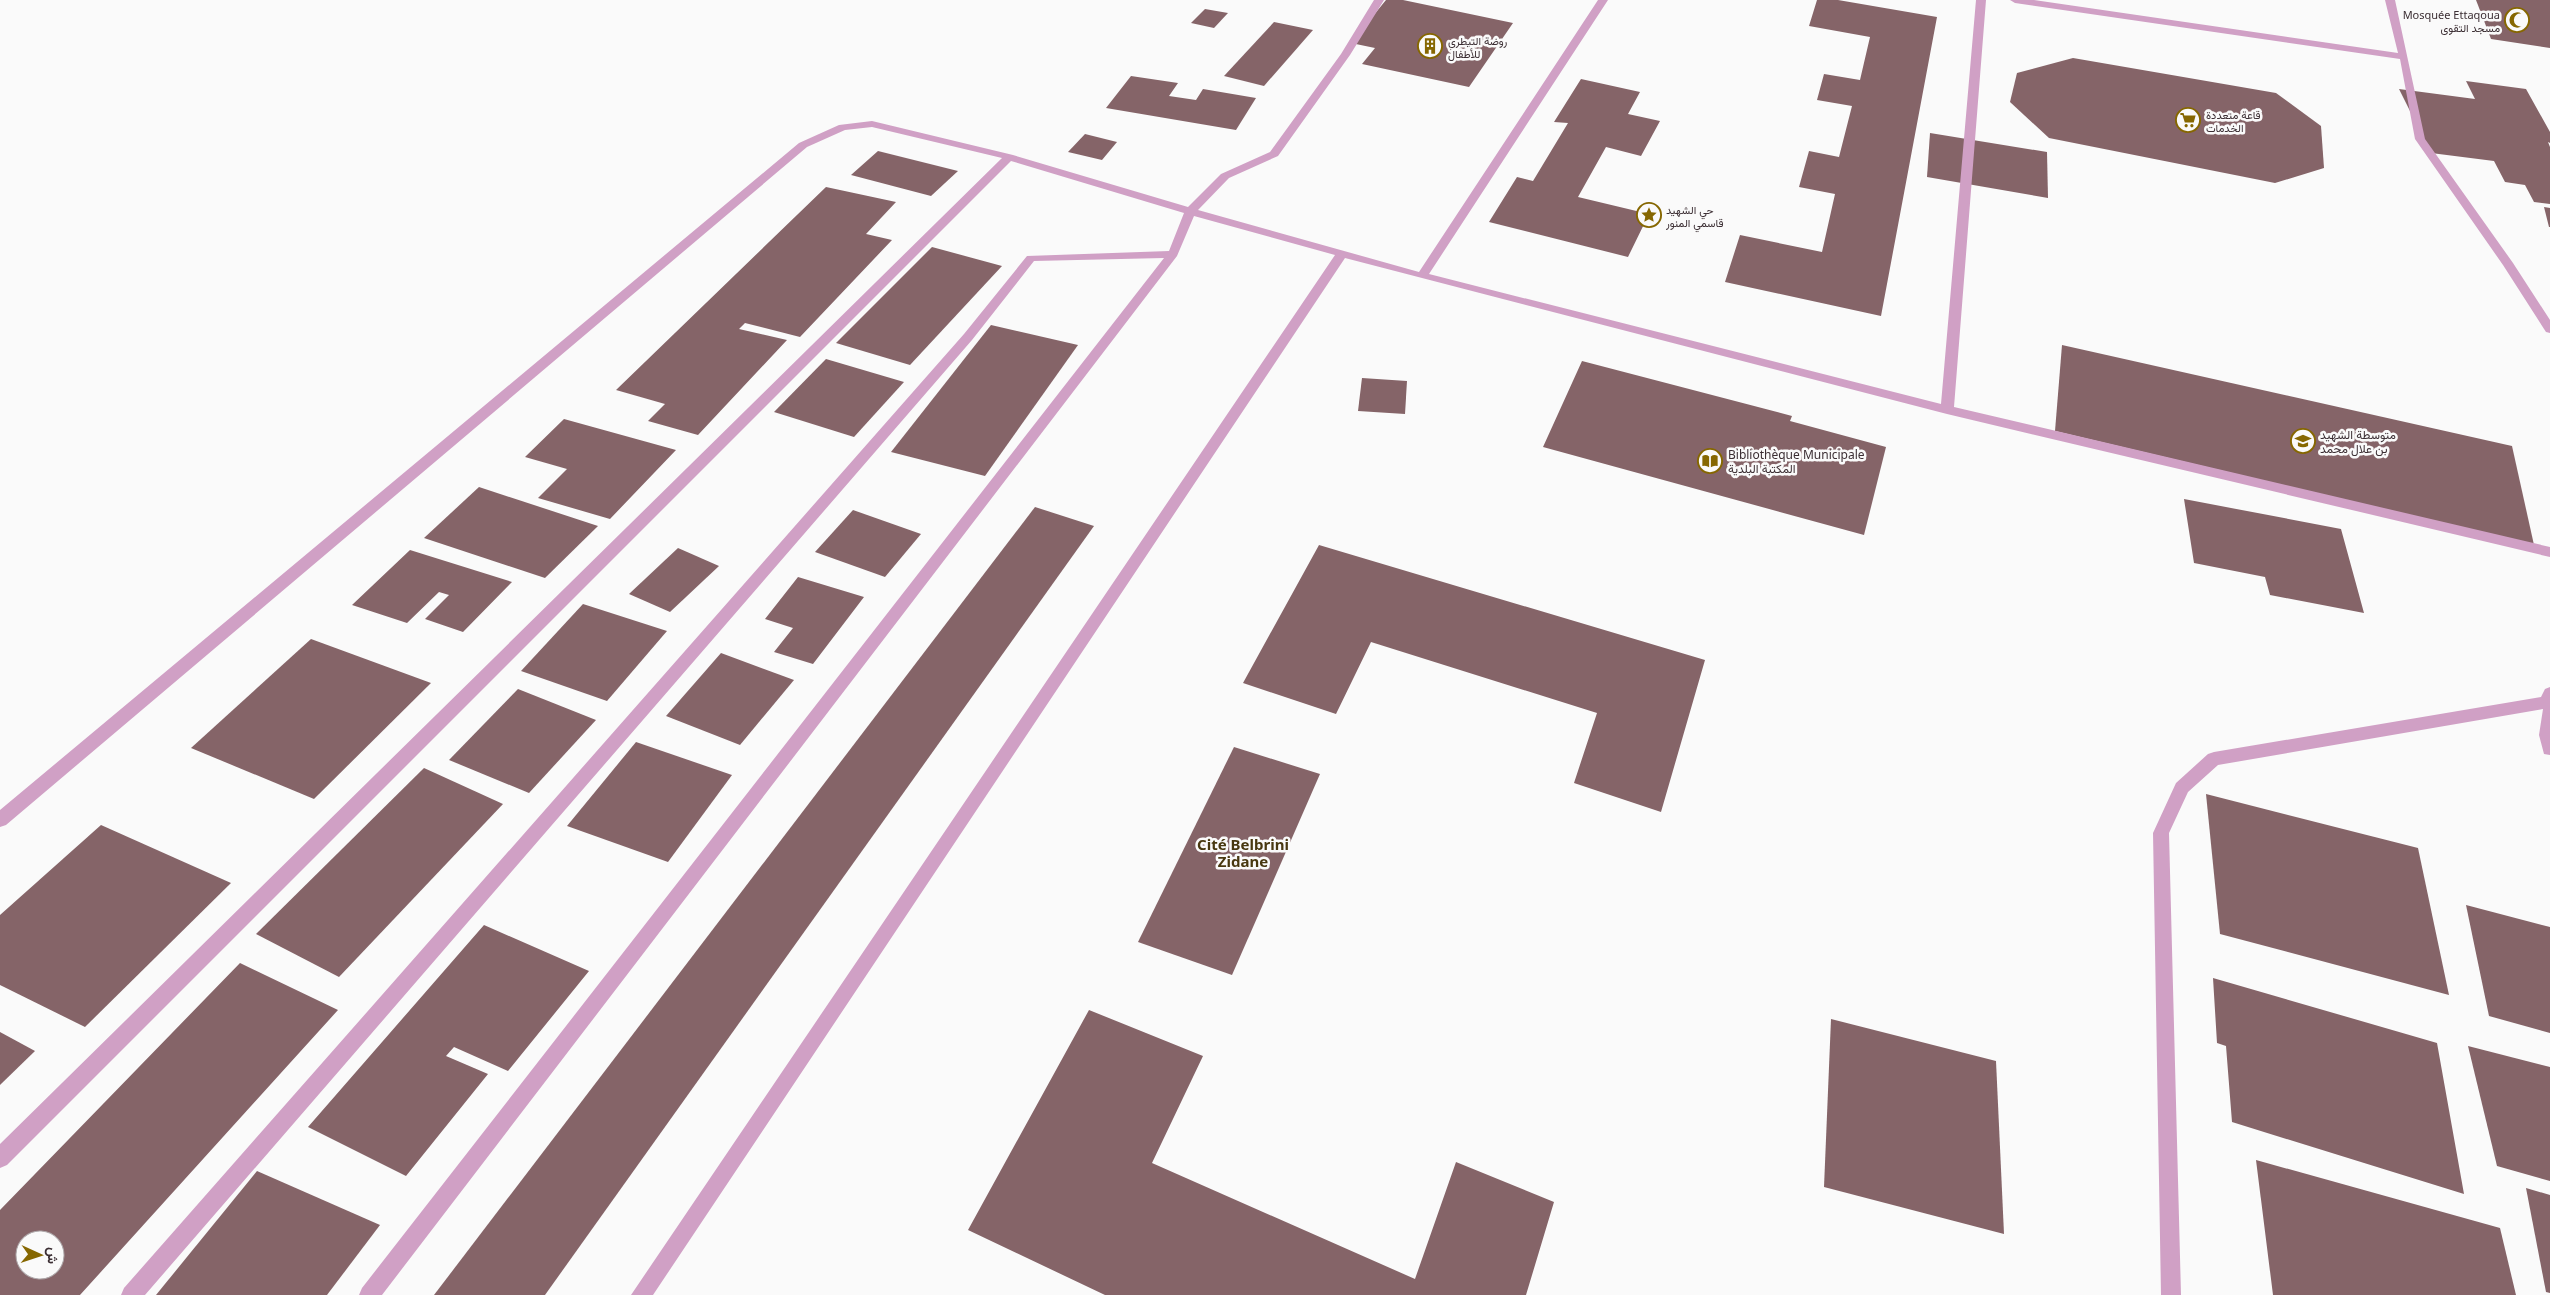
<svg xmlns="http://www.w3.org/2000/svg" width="2550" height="1295" viewBox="0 0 2550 1295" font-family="'Noto Sans',Vazirmatn,sans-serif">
	<rect width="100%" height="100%" fill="#fafafa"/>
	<g fill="#856468" fill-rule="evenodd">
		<path d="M1386,0h17l110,23 -44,64 -107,-23 13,-16 -24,-5z"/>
		<path d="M1817,0h21l99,17 -56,299 -156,-34 15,-47 82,17 13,-58 -36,-7 10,-36 30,6 13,-51 -35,-6 7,-26 36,6 10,-43 -61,-11z"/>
		<path d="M2476,0h74v48l-59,-9z"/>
		<path d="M1205,9l23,4 -14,15 -23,-5z"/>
		<path d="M1274,22l39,8 -49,56 -40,-10z"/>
		<path d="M2073,58l203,35 45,33 3,42 -49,15 -226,-45 -39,-36 7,-29z"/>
		<path d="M1131,76l47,7 -9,13 27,4 7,-11 53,9 -20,32 -130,-22z"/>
		<path d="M1581,79l59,13 -12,22 32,7 -19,35 -35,-9 -28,50 71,17 -21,43 -139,-35 28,-45 16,4 35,-58 -14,-1z"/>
		<path d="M2466,81l60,8 24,43v11l-2,-1 2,5v57l-16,-2 -9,-17 -20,-3 -11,-21 -63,-8 -32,-64 76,10z"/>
		<path d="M1930,133l117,19 1,46 -121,-21z"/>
		<path d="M1085,134l32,8 -15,18 -34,-8z"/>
		<path d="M878,151l80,20 -27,25 -80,-21z"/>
		<path d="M826,187l70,15 -30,32 26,6 -92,97 -55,-14 -6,6 48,11 -89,95 -50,-14 17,-17 -49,-14z"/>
		<path d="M2544,207l6,1v19h-1z"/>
		<path d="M932,247l70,19 -92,99 -74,-22z"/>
		<path d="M991,325l87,20 -93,131 -94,-24z"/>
		<path d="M2062,345l450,101 22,99 -479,-114z"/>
		<path d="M826,359l78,23 -50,55 -80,-25z"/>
		<path d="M1582,361l210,55 -2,5 96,26 -22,88 -321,-88z"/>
		<path d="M1362,378l45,3 -2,33 -47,-3z"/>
		<path d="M564,419l112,31 -66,69 -72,-21 29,-29 -42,-12z"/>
		<path d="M479,487l119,39 -53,52 -121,-40z"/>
		<path d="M2184,499l157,30 23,84 -94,-18 -5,-18 -71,-14z"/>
		<path d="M1035,507l59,19 -549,769h-111z"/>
		<path d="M853,510l68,24 -36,43 -70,-25z"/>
		<path d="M1319,545l386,115 -44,152 -87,-29 23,-70 -226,-71 -35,72 -93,-31z"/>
		<path d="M678,548l41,18 -49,46 -41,-18z"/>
		<path d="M410,550l102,32 -49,50 -38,-13 24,-24 -10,-3 -32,31 -55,-18z"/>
		<path d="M798,577l66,20 -51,67 -39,-12 19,-24 -28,-9z"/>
		<path d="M583,604l84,27 -60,70 -86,-30z"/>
		<path d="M311,639l120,44 -117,116 -123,-51z"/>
		<path d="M721,653l73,27 -54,65 -74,-29z"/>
		<path d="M518,689l78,31 -67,73 -80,-33z"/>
		<path d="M636,742l96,33 -64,87 -101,-36z"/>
		<path d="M1234,747l86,27 -88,201 -94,-33z"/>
		<path d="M424,768l79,36 -164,173 -83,-43z"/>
		<path d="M2206,794l212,54 31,147 -229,-61z"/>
		<path d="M101,825l130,58 -146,144 -85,-42v-70z"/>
		<path d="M2466,905l84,22v106l-61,-17z"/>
		<path d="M484,925l105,46 -81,100 -54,-24 -8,9 42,18 -82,102 -98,-49z"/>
		<path d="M240,963l98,47 -258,285h-80v-85zM25,1240h30v30h-30z"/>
		<path d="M2213,978l224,65 27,151 -232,-72 -6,-76 -9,-3z"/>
		<path d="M1089,1010l114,46 -51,107 263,116 41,-117 98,40 -28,93h-421l-137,-65z"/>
		<path d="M1831,1019l165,42 8,173 -180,-47z"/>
		<path d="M0,1032l35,19 -35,34z"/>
		<path d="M2468,1046l82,21v114l-53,-15z"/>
		<path d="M2256,1160l244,68 16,67h-243z"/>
		<path d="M257,1171l123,54 -53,70h-171z"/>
		<path d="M2526,1188l24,7v98l-4,-1z"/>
	</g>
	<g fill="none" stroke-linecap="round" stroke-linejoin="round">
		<g fill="#d0a0c5" fill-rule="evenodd">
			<path d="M1374,0h10l-34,55 -72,101 -49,22 -31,32 221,62 179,-272h10l-179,274 512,130 35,-404h10l-32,407 596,140v10l-603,-143 -602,-156 -692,1037h-22l704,-1040 -141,-39 -17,40 -795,1039h-23l3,-7 802,-1030 -130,3 -62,79 -827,955h-24l3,-7 840,-954 63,-78 142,-5 15,-38 -173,-52 -1004,1004 -7,3v-24l1002,-986 -130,-31 -27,3 -38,17 -801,678 -6,2v-17l799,-667 40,-18 33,-4 141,34 175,52 33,-33 49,-22 71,-98z"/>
			<path d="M2010,0h24l364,53 -13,-53h10l30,139 88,124 37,57v13l-4,-1 -43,-67 -88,-126 -15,-80 -385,-56z"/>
			<path d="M2550,687v68l-6,-1 -5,-19 4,-26 -325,56 -30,27 -19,41 12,462h-20l-8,-462 23,-50 32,-29 6,-2 327,-55 4,-8z"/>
		</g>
	</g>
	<defs>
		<symbol id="mosque-ring" viewBox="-11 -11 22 22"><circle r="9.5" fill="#fafafa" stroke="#866701" stroke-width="1.5"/><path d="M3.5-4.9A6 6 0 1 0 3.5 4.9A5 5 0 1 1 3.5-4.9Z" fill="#866701"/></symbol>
		<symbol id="building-ring" viewBox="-11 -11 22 22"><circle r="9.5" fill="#fafafa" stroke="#866701" stroke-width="1.5"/><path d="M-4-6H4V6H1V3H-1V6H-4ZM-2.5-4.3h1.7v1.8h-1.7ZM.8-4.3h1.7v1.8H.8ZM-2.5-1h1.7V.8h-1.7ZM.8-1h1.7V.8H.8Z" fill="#866701"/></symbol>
		<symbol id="supermarket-ring" viewBox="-11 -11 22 22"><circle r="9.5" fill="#fafafa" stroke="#866701" stroke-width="1.5"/><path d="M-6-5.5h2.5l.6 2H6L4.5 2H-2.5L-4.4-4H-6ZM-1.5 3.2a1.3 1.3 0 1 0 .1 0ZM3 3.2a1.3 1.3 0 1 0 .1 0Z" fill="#866701"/></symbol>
		<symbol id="sight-ring" viewBox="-11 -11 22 22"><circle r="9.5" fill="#fafafa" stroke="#866701" stroke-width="1.5"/><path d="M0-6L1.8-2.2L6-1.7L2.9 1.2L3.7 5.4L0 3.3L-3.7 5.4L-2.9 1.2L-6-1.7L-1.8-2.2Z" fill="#866701"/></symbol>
		<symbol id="school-ring" viewBox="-11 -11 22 22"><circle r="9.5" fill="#fafafa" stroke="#866701" stroke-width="1.5"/><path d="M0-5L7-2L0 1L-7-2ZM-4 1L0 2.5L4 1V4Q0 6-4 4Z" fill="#866701"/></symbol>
		<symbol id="library-ring" viewBox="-11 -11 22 22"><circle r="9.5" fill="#fafafa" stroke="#866701" stroke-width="1.5"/><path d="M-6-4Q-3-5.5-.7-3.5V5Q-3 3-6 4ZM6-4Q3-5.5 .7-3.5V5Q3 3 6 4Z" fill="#866701"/></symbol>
	</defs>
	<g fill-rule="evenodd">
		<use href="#mosque-ring" x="2503" y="6" width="28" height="28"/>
		<use href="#building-ring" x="1416" y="32" width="28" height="28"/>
		<use href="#supermarket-ring" x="2174" y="106" width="28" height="28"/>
		<use href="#sight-ring" x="1635" y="201" width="28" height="28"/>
		<use href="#school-ring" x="2289" y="427" width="28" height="28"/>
		<use href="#library-ring" x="1696" y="447" width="28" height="28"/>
	</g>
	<g text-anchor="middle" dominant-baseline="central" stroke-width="5" stroke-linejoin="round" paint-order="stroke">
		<g font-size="11" fill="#3b2e33" stroke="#fafafa" text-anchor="start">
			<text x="2500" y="14" text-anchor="end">Mosquée Ettaqoua<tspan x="2500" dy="13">مسجد التقوى</tspan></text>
			<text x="1448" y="40">روضة التيطري<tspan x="1448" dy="13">للأطفال</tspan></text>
			<text x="2206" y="114">قاعة متعددة<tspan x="2206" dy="13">الخدمات</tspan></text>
			<text x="1666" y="209">حي الشهيد<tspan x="1666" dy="13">قاسمي المنور</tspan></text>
		</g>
		<g font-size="12" fill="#3b2e33" stroke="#fafafa" text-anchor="start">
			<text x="2320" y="434">متوسطة الشهيد<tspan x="2320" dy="14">بن علال محمد</tspan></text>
			<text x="1728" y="454">Bibliothèque Municipale<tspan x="1728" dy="14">المكتبة البلدية</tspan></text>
		</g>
		<g font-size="15" font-weight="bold" fill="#483810" stroke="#fafafa">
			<text x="1243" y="844">Cité Belbrini<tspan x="1243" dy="17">Zidane</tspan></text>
		</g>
	</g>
	<g transform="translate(40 1255) rotate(93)"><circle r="24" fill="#fafafa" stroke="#aea8aa"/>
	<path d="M0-4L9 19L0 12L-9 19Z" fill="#866701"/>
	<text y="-8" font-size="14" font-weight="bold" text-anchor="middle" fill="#3b2e33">ش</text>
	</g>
</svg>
